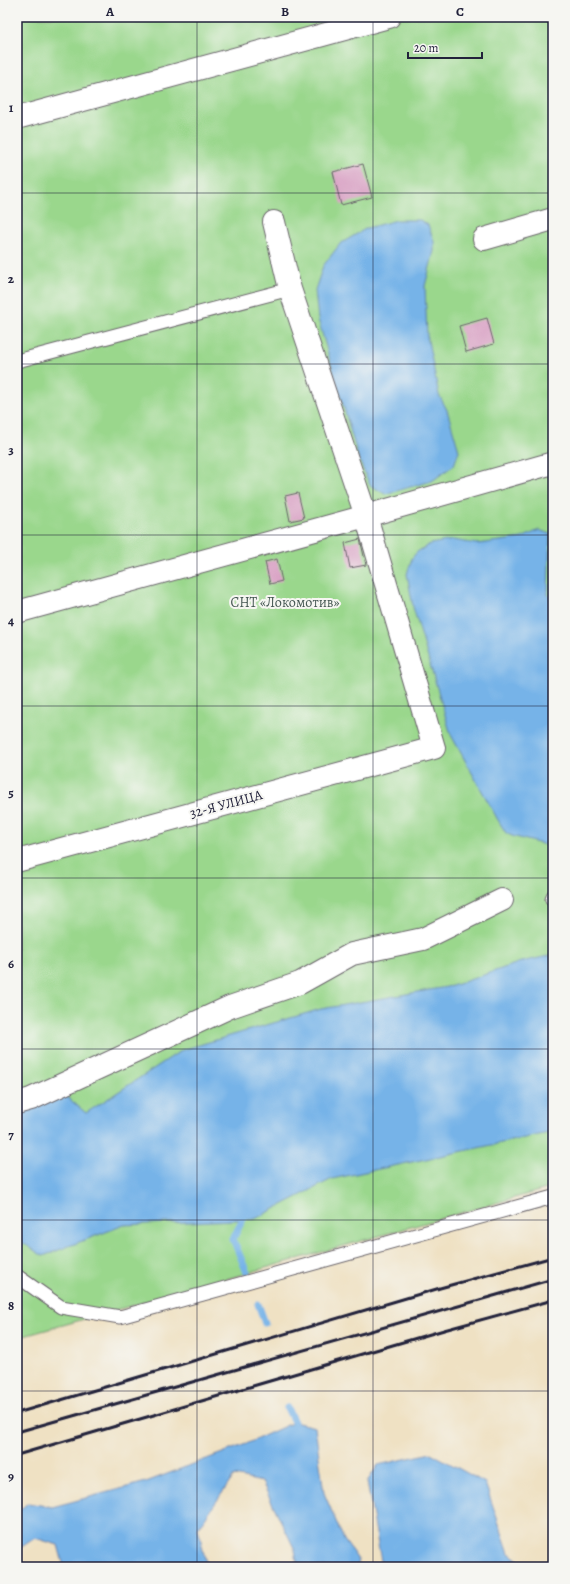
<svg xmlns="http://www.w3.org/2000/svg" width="570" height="1584" viewBox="0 0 570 1584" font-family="Alegreya,serif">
	<rect width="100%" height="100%" fill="#f6f6f2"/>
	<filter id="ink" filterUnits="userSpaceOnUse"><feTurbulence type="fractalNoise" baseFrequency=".025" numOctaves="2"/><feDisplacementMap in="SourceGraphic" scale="8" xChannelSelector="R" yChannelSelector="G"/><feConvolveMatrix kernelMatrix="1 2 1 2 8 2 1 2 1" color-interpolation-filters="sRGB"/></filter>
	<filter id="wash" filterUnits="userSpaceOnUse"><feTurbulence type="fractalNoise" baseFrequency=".012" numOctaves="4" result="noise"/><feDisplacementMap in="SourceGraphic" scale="16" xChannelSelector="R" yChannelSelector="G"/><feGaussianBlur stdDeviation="0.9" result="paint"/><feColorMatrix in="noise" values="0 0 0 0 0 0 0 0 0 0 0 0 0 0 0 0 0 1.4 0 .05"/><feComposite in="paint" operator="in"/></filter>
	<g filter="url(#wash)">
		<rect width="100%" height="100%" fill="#efe1c3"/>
		<path fill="#9ad78c" stroke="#5e7c64" d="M17,17h536v1170l-536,151z"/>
		<g fill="#76b3e8" stroke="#4c6a92">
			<path d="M397,220h23l8,5 6,16v10l-9,35 2,50 12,59 8,15 12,41 -5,14 -22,16 -47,13 -15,-9 -11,-25 -41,-141 -3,-29 8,-24 17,-22 27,-16z"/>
			<path d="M539,530l11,4 -2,60 5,10v240l-4,2 -37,-10 -6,-3 -8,-13 -47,-85 -38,-128 -6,-33 5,-16 5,-6 13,-8 23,-4 24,4 45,-6z"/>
			<path d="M553,955v177l-221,47 -77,40 -131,6 -81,31 -26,-17v-125l5,-1 39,-21 25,21 96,-63 139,-41 131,-23 69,-24z"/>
			<path d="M294,1422l21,5 9,66 20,47 15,21 -2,6h-59l-3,-17 -33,-68 -28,-6 -36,52 9,39h-143l-6,-22 -23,-7 -18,12v-38l11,-9 24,4 94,-25 100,-38z"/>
			<path d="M431,1453l54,30 24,70 18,14h-145l-15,-85 11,-17z"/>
		</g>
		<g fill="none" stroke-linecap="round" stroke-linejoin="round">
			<g stroke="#76b3e8" stroke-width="7">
				<path d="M243,1219l-10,20 17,41"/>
				<path d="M258,1304l7,19"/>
				<path d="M287,1408l7,14"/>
			</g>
		</g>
		<g id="blocks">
			<g fill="#d9a3c5">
				<path d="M363,164l9,33 -31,8 -8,-33z"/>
				<path d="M487,318l7,26 -28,8 -7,-26z"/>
				<path d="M298,493l6,25 -14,3 -5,-25z"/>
				<path d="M360,539l6,26 -16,3 -5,-25z"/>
				<path d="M277,559l5,22 -12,3 -5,-22z"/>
			</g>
		</g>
	</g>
	<g filter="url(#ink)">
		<use href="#blocks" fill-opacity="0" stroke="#6a656b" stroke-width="1"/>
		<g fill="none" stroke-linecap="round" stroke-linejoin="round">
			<defs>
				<g id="service">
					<path d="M17,361l273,-72"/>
					<path d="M552,899l1,-3"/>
					<path d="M17,1276l44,31 59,10 433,-120"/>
				</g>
				<g id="minor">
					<path d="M17,118l372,-101"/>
					<path d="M484,239l69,-20"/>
					<path d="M17,612l349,-96 187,-53"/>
					<path d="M17,861l417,-113 -68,-232 -76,-227 -16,-67"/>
					<path d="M17,1103l14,-4 199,-92 70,-24 52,-29 71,-15 79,-39"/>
				</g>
			</defs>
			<use href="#service" stroke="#6a656b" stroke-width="15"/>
			<use href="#minor" stroke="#6a656b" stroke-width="24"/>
			<use href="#service" stroke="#fff" stroke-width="13"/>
			<use href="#minor" stroke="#fff" stroke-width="22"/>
			<g stroke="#22223b" stroke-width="3">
				<path d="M17,1413l423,-125 113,-31"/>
				<path d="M17,1432l536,-153"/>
				<path d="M17,1455l427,-125 109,-30"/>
			</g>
		</g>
	</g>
	<path fill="none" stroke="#22223b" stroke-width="1" stroke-opacity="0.55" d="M197,17v1550M373,17v1550M17,193h536M17,364h536M17,535h536M17,706h536M17,878h536M17,1049h536M17,1220h536M17,1391h536"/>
	<g text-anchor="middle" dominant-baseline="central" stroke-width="4" stroke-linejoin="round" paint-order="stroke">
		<g font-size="14" fill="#465853" stroke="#f6f6f2">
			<text x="285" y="602">СНТ «Локомотив»</text>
		</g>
		<g font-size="14" fill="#22223b" stroke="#f6f6f2">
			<text transform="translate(226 804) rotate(-15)">32-Я УЛИЦА</text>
		</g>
	</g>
	<rect width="570" height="1584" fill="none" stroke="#f6f6f2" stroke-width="44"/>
	<path d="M408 52v6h74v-6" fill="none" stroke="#22223b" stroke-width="2"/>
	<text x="414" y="52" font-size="12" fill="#22223b" stroke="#f6f6f2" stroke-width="3" paint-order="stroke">20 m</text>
	<rect x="22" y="22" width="526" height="1540" fill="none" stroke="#22223b" stroke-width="1.5"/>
	<g font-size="13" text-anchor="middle" font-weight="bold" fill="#22223b">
		<text x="110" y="16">A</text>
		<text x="285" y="16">B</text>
		<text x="460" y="16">C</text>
		<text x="11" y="112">1</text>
		<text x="11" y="283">2</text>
		<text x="11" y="454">3</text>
		<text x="11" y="625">4</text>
		<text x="11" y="797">5</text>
		<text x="11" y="968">6</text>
		<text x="11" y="1139">7</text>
		<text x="11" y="1310">8</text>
		<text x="11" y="1481">9</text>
	</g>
</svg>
